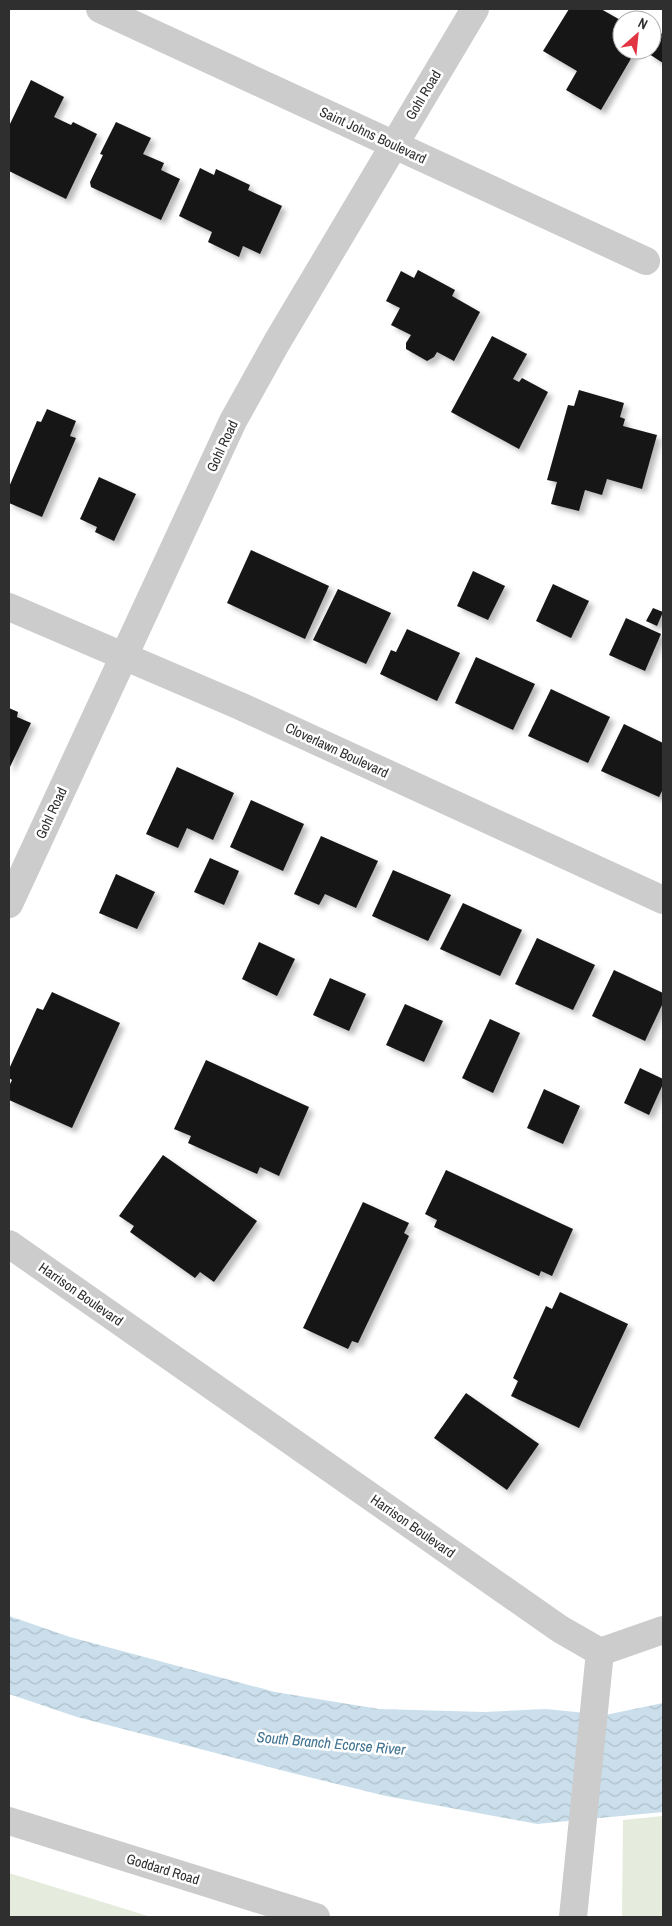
<svg xmlns="http://www.w3.org/2000/svg" width="672" height="1926" viewBox="0 0 672 1926" font-family="'Archivo Narrow',sans-serif">
	<defs>
		<pattern id="water-waves" width="16" height="10" patternUnits="userSpaceOnUse" patternTransform="scale(1.25)"><rect width="16" height="10" fill="#cadfeb"/><path d="M0 5q4-4 8 0t8 0" fill="none" stroke="#aec0ca"/></pattern>
		<filter id="shadow"><feDropShadow dx="4.5" dy="4.5" stdDeviation="2.5" flood-color="#0004"/></filter>
	</defs>
	<rect width="100%" height="100%" fill="#fff"/>
	<g fill="#e5ecdd">
		<path d="M663,1816v101h-41l1,-97z"/>
		<path d="M9,1873l142,44h-142z"/>
	</g>
	<path fill="url(#water-waves)" d="M9,1616l61,21 205,55 104,17 106,3 61,-3 59,6 58,-12v109l-126,12 -151,-28 -94,-23 -215,-56 -68,-23z"/>
	<g fill="#161616" filter="url(#shadow)">
		<path d="M569,9h32l21,12v29h14l-35,60 -35,-20 11,-19 -34,-20z"/>
		<path d="M663,31v32l-14,-9z"/>
		<path d="M31,80l33,17 -10,20 17,8 2,-3 24,12 -31,65 -57,-28v-45z"/>
		<path d="M116,122l35,16 -8,16 21,9 -3,7 19,9 -19,41 -70,-33 -1,-5 13,-27 -3,-1z"/>
		<path d="M200,168l14,7 2,-6 34,16 -2,5 34,16 -22,48 -17,-8 -4,11 -31,-15 4,-10 -33,-16z"/>
		<path d="M418,270l37,20 -3,6 28,16 -26,49 -17,-9 -3,5 -7,4 -21,-12v-6l5,-8 -20,-10 9,-17 -14,-7 15,-30 13,7z"/>
		<path d="M492,336l35,18 -14,25 6,3 3,-4 26,14 -29,57 -68,-37z"/>
		<path d="M579,390l45,13 -4,14 5,2 -2,7 34,9 -15,54 -35,-10 -5,16 -17,-5 -6,21 -28,-7 6,-22 -10,-2 21,-75 6,1z"/>
		<path d="M47,409l29,12 -6,15 6,2 -34,79 -33,-14v-16l28,-66 4,1z"/>
		<path d="M99,477l37,17 -22,47 -19,-9 2,-5 -17,-8z"/>
		<path d="M251,550l78,36 -24,53 -78,-36z"/>
		<path d="M473,571l32,15 -17,34 -31,-14z"/>
		<path d="M553,584l36,17 -18,37 -35,-17z"/>
		<path d="M338,589l53,24 -25,51 -53,-24z"/>
		<path d="M653,608l10,4 -6,14 -11,-5z"/>
		<path d="M626,618l35,16 -16,37 -36,-16z"/>
		<path d="M407,629l53,24 -23,48 -57,-27 11,-24 5,2z"/>
		<path d="M476,657l59,27 -22,46 -58,-27z"/>
		<path d="M551,689l59,28 -22,46 -60,-27z"/>
		<path d="M9,708l9,4 -1,5 14,6 -22,46z"/>
		<path d="M624,724l39,19v46l-4,8 -58,-26z"/>
		<path d="M177,767l57,26 -21,47 -26,-12 -9,20 -32,-14z"/>
		<path d="M251,800l53,24 -21,47 -53,-24z"/>
		<path d="M321,836l57,25 -22,47 -31,-14 -6,11 -25,-11z"/>
		<path d="M210,858l29,13 -15,34 -30,-13z"/>
		<path d="M393,870l58,25 -23,46 -56,-25z"/>
		<path d="M116,874l39,18 -18,37 -38,-16z"/>
		<path d="M463,903l59,27 -22,46 -60,-27z"/>
		<path d="M537,938l58,27 -22,45 -58,-26z"/>
		<path d="M259,942l36,17 -18,37 -35,-17z"/>
		<path d="M614,970l49,23v10l-18,38 -53,-25z"/>
		<path d="M330,978l36,16 -17,37 -36,-16z"/>
		<path d="M52,992l68,31 -48,105 -63,-28v-14l3,-6 -3,-2v-9l28,-61 6,2z"/>
		<path d="M405,1004l38,17 -19,41 -38,-17z"/>
		<path d="M490,1019l30,14 -27,60 -31,-15z"/>
		<path d="M206,1060l103,47 -30,69 -19,-9 -3,7 -69,-31 3,-7 -17,-7z"/>
		<path d="M640,1068l23,11v5l-14,31 -25,-12z"/>
		<path d="M544,1089l36,17 -17,38 -36,-16z"/>
		<path d="M163,1155l94,66 -43,61 -14,-10 -5,6 -65,-46 4,-6 -15,-10z"/>
		<path d="M446,1170l127,59 -21,47 -11,-5 -2,5 -105,-49 3,-7 -12,-6z"/>
		<path d="M363,1202l46,21 -5,10 5,3 -51,107 -6,-2 -4,8 -45,-21z"/>
		<path d="M560,1292l68,32 -49,104 -68,-32 7,-15 -5,-3 33,-72 6,3z"/>
		<path d="M466,1393l73,51 -32,46 -73,-52z"/>
	</g>
	<g fill="none" stroke-linecap="round" stroke-linejoin="round">
		<g stroke="#ccc" stroke-width="28">
			<path d="M100,9l546,252"/>
			<path d="M9,607l231,99 423,194"/>
			<path d="M9,904l224,-483 44,-79 198,-333"/>
		</g>
		<g stroke="#ccc" stroke-width="28">
			<path d="M9,1244l551,385 40,23"/>
			<path d="M600,1652l63,-22"/>
			<path d="M9,1821l307,96"/>
			<path d="M573,1917l27,-265"/>
		</g>
	</g>
	<g text-anchor="middle" dominant-baseline="central" stroke-width="5" stroke-linejoin="round" paint-order="stroke">
		<g font-size="14" fill="#2f2f2f" stroke="#fff">
			<text transform="translate(423 95) rotate(-59)">Gohl Road</text>
			<text transform="translate(373 135) rotate(25)">Saint Johns Boulevard</text>
			<text transform="translate(222 446) rotate(-65)">Gohl Road</text>
			<text transform="translate(337 750) rotate(25)">Cloverlawn Boulevard</text>
			<text transform="translate(51 813) rotate(-65)">Gohl Road</text>
			<text transform="translate(81 1294) rotate(35)">Harrison Boulevard</text>
			<text transform="translate(413 1526) rotate(35)">Harrison Boulevard</text>
			<text transform="translate(163 1869) rotate(17)">Goddard Road</text>
		</g>
		<g font-size="15" font-style="italic" fill="#3e7190" stroke="#fff">
			<text transform="translate(331 1743) rotate(5)">South Branch Ecorse River</text>
		</g>
	</g>
	<rect width="672" height="1926" fill="none" stroke="#2f2f2f" stroke-width="20"/>
	<g transform="translate(637 35) rotate(27)"><circle r="24" fill="#ffffff" stroke="#acacac"/>
	<path d="M0-4L9 19L0 12L-9 19Z" fill="#e23544"/>
	<text y="-8" font-size="14" font-weight="bold" text-anchor="middle" fill="#2f2f2f">N</text>
	</g>
</svg>
